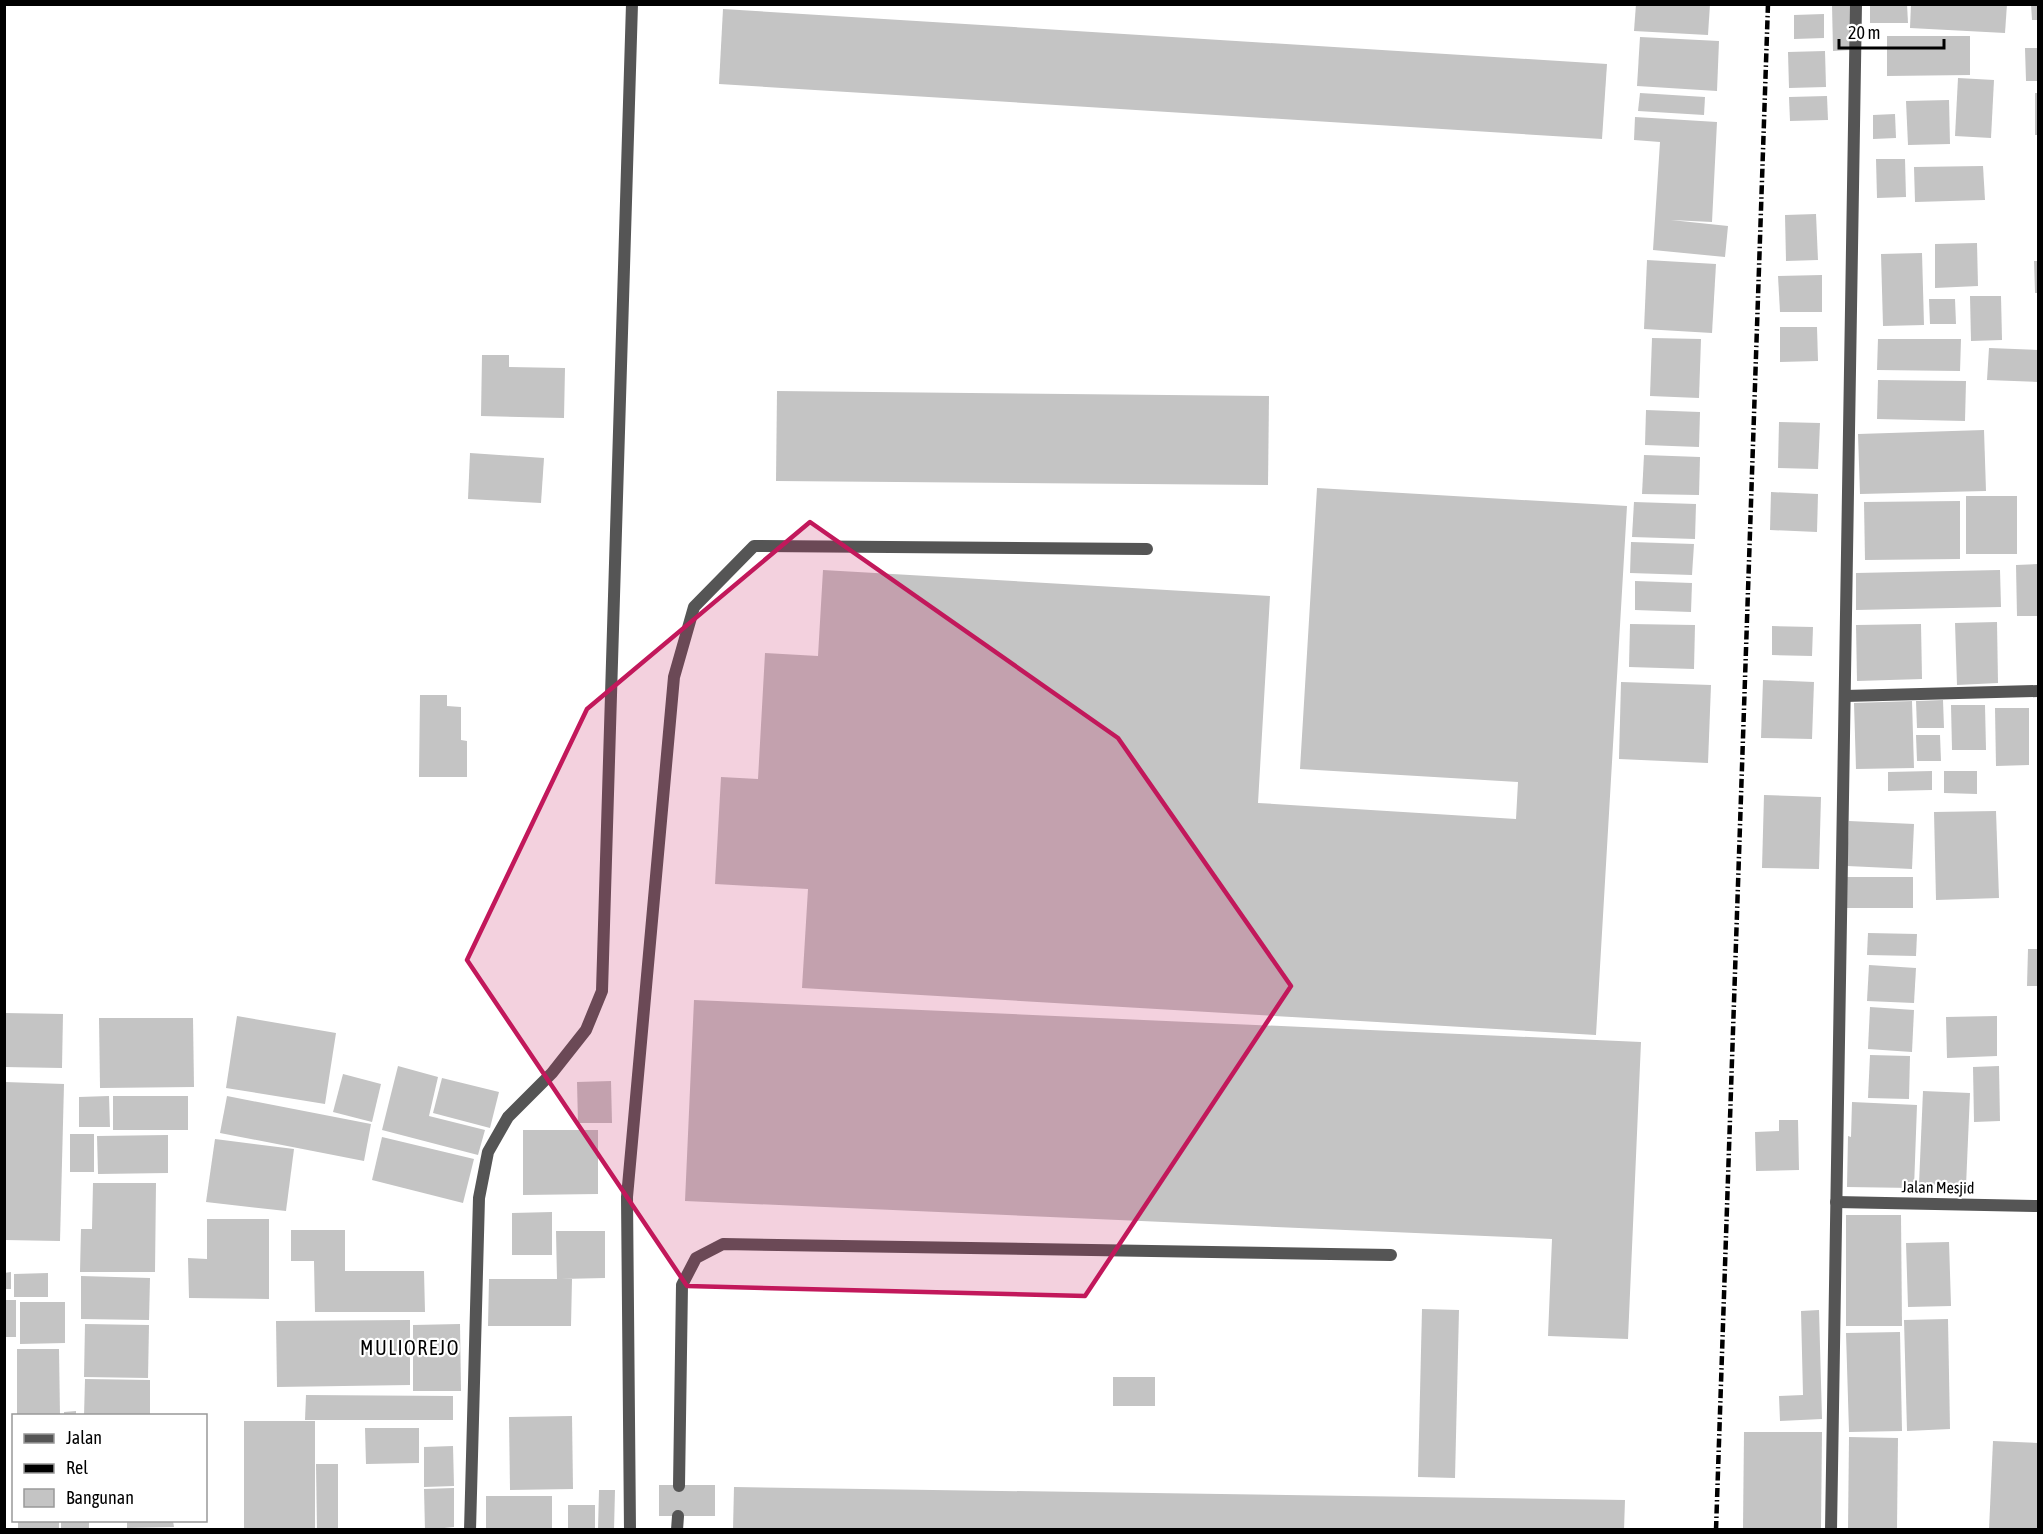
<svg xmlns="http://www.w3.org/2000/svg" width="2043" height="1534" viewBox="0 0 2043 1534" font-family="'Asap Condensed',sans-serif">
	<rect width="100%" height="100%" fill="#fff"/>
	<g fill="#c4c4c4">
		<path d="M1636,4h74l-2,31 -74,-4z"/>
		<path d="M1832,4h18l1,46 -18,1z"/>
		<path d="M1870,4h37l1,19h-38z"/>
		<path d="M1911,4h96l-2,29 -95,-5z"/>
		<path d="M2031,4h7v16h-6z"/>
		<path d="M723,9l884,55 -5,75 -883,-55z"/>
		<path d="M1824,14v24l-30,1v-24z"/>
		<path d="M1887,36h83v39l-83,1z"/>
		<path d="M1640,37l79,4 -2,50 -80,-5z"/>
		<path d="M2025,48h13v33h-12z"/>
		<path d="M1825,51l1,36 -37,1 -1,-36z"/>
		<path d="M1958,78l36,2 -3,58 -36,-2z"/>
		<path d="M1640,93l65,4 -1,18 -66,-4z"/>
		<rect x="2035" y="93" width="3" height="42"/>
		<path d="M1827,96l1,24 -38,1 -1,-24z"/>
		<path d="M1949,100l1,44 -42,1 -2,-44z"/>
		<path d="M1895,114l1,24 -23,1v-24z"/>
		<path d="M1635,117l82,5 -5,100 -41,-2 57,6 -3,31 -72,-7 7,-108 -26,-2z"/>
		<path d="M1876,159h29l1,38 -29,1z"/>
		<path d="M1983,166l2,34 -70,2 -1,-35z"/>
		<path d="M1816,214l2,46 -32,1 -1,-46z"/>
		<path d="M1977,243l1,43 -43,2v-44z"/>
		<path d="M1922,253l2,72 -41,1 -2,-72z"/>
		<path d="M1647,260l69,4 -4,69 -68,-4z"/>
		<path d="M2034,261h4v32h-3z"/>
		<path d="M1822,275v37h-42l-2,-36z"/>
		<path d="M1970,296h31l1,44 -31,1z"/>
		<path d="M1929,299h26l1,25h-26z"/>
		<path d="M1780,327h37l1,34 -38,1z"/>
		<path d="M1652,338l49,1 -2,59 -49,-2z"/>
		<path d="M1878,339h83l-1,32 -83,-1z"/>
		<path d="M1989,348l49,2v32l-51,-2z"/>
		<path d="M482,355h27v12l56,1 -1,50 -83,-2z"/>
		<path d="M1878,380l88,1 -1,40 -88,-2z"/>
		<path d="M777,391l492,5 -1,89 -492,-4z"/>
		<path d="M1646,410l54,2 -1,35 -54,-2z"/>
		<path d="M1779,422l41,1 -2,46 -40,-1z"/>
		<path d="M1984,430l2,61 -126,3 -2,-60z"/>
		<path d="M470,453l74,5 -3,45 -73,-4z"/>
		<path d="M1644,455l56,2 -1,38 -57,-1z"/>
		<path d="M1317,488l310,18 -31,529 -794,-47 6,-99 -93,-5 6,-107 37,2 7,-126 53,3 5,-86 447,26 -12,207 258,16 2,-37 -218,-13z"/>
		<path d="M1771,492l47,2 -1,38 -47,-2z"/>
		<rect x="1966" y="496" width="51" height="58"/>
		<path d="M1960,501v58l-95,1 -1,-58z"/>
		<path d="M1634,502l62,2 -1,35 -63,-2z"/>
		<path d="M1631,542l63,2 -2,31 -62,-2z"/>
		<path d="M2038,564v52h-21l-1,-51z"/>
		<path d="M2000,570l1,37 -145,3v-37z"/>
		<path d="M1635,581l57,2 -1,29 -56,-2z"/>
		<path d="M1997,622l1,61 -41,2 -2,-62z"/>
		<path d="M1630,624l65,1 -1,44 -65,-2z"/>
		<path d="M1921,624l1,55 -65,2 -1,-56z"/>
		<path d="M1772,626l41,1 -1,29 -40,-1z"/>
		<path d="M1763,680l51,2 -2,57 -51,-1z"/>
		<path d="M1621,682l90,3 -3,78 -89,-4z"/>
		<path d="M420,695h27v11l14,1v33l6,1v36h-48z"/>
		<path d="M1943,700l1,28h-27l-1,-27z"/>
		<path d="M1912,701l2,67 -58,1 -2,-66z"/>
		<path d="M1951,705h34l1,45h-34z"/>
		<path d="M1995,708h34v57l-33,1z"/>
		<path d="M1916,735h24l1,26h-24z"/>
		<path d="M1932,771v19l-44,1v-19z"/>
		<path d="M1944,771h33v23l-33,-1z"/>
		<path d="M1764,795l57,2 -2,72 -57,-1z"/>
		<path d="M1996,811l3,87 -63,2 -2,-88z"/>
		<path d="M1849,821l65,3 -2,45 -65,-3z"/>
		<rect x="1846" y="877" width="67" height="31"/>
		<path d="M1868,933l49,1 -1,22 -49,-1z"/>
		<path d="M2028,949h10v37h-11z"/>
		<path d="M1869,965l47,3 -2,35 -47,-2z"/>
		<path d="M694,1000l947,42 -13,297 -80,-3 4,-97 -867,-38z"/>
		<path d="M1870,1007l44,3 -2,42 -44,-3z"/>
		<path d="M4,1013l59,1 -1,54 -58,-1z"/>
		<path d="M237,1016l99,17 -11,71 -99,-16z"/>
		<path d="M1997,1016v40l-50,2 -1,-41z"/>
		<path d="M99,1018h94l1,69 -94,1z"/>
		<path d="M1870,1055l40,1 -1,43 -41,-1z"/>
		<path d="M398,1066l40,11 -9,39 56,14 -7,25 -96,-25z"/>
		<path d="M1999,1066l1,55 -26,1 -1,-55z"/>
		<path d="M343,1074l38,10 -9,38 -39,-10z"/>
		<path d="M442,1078l57,14 -9,36 -57,-15z"/>
		<path d="M611,1081l1,42h-34l-1,-41z"/>
		<path d="M5,1082l59,2 -4,157 -55,-1z"/>
		<path d="M1923,1091l47,2 -4,93 -47,-2z"/>
		<path d="M109,1096l1,31h-31v-30z"/>
		<rect x="113" y="1096" width="75" height="34"/>
		<path d="M227,1096l144,28 -7,37 -144,-28z"/>
		<path d="M1852,1102l65,3 -3,83 -67,-1 1,-51 3,1z"/>
		<path d="M1779,1120h19l1,50 -43,1 -1,-39 24,-1z"/>
		<path d="M523,1130h75v64l-75,1z"/>
		<rect x="70" y="1134" width="24" height="38"/>
		<path d="M168,1135v38l-70,1 -1,-38z"/>
		<path d="M382,1137l92,22 -11,44 -91,-23z"/>
		<path d="M215,1139l79,10 -8,62 -80,-9z"/>
		<path d="M93,1183h63l-1,89h-75l1,-43h11z"/>
		<path d="M552,1212v43h-40v-42z"/>
		<path d="M1846,1215h55l1,111h-56z"/>
		<path d="M207,1219h62v80l-80,-1 -1,-40 19,1z"/>
		<path d="M291,1230h54v41h79l1,41h-110l-1,-51h-23z"/>
		<path d="M556,1231h49v47l-44,1h11l-1,47h-83l1,-47h68z"/>
		<path d="M1949,1242l2,64 -43,1 -2,-64z"/>
		<path d="M11,1272v17h-7v-16z"/>
		<path d="M48,1273v24h-34v-23z"/>
		<path d="M81,1276l69,2 -1,42 -68,-1z"/>
		<rect x="5" y="1300" width="11" height="37"/>
		<path d="M20,1302h45v41l-45,1z"/>
		<path d="M1422,1309l37,1 -4,168 -37,-1z"/>
		<path d="M1819,1310l3,109 -42,2 -1,-25 24,-1 -2,-84z"/>
		<path d="M1948,1319l2,110 -43,2 -3,-111z"/>
		<path d="M410,1320v65l-133,2 -1,-66z"/>
		<path d="M85,1324l64,1 -1,53 -64,-1z"/>
		<path d="M460,1324l1,67h-48v-66z"/>
		<path d="M1900,1332l2,99 -53,1 -3,-99z"/>
		<path d="M17,1349h42l1,67h-43z"/>
		<rect x="1113" y="1377" width="42" height="29"/>
		<path d="M85,1379l65,1v36h-66z"/>
		<path d="M306,1395l147,1v24h-148z"/>
		<path d="M76,1411v5h-12v-4z"/>
		<path d="M572,1416l1,73 -63,1 -1,-73z"/>
		<rect x="244" y="1421" width="71" height="109"/>
		<path d="M365,1428h54v35l-53,1z"/>
		<path d="M1744,1432h78l-1,97 -78,-1z"/>
		<path d="M1849,1437l49,1 -1,92h-49z"/>
		<path d="M1993,1441l45,2v87h-49z"/>
		<path d="M453,1446l1,40 -30,1v-40z"/>
		<path d="M316,1464h22v66h-21z"/>
		<rect x="659" y="1485" width="56" height="31"/>
		<path d="M734,1487l891,13 -1,30h-891z"/>
		<path d="M454,1488v39l-29,3 -1,-41z"/>
		<path d="M599,1490h16l-1,40h-16z"/>
		<rect x="486" y="1496" width="66" height="34"/>
		<rect x="568" y="1505" width="27" height="25"/>
		<rect x="18" y="1521" width="41" height="9"/>
		<rect x="61" y="1521" width="28" height="9"/>
		<path d="M127,1521h46l1,6 -47,1z"/>
	</g>
	<g fill="none" stroke-linecap="round" stroke-linejoin="round">
		<g stroke="#555" stroke-width="12">
			<path d="M679,1486l3,-201 14,-27 27,-14 668,11"/>
			<path d="M630,1530l-3,-333 47,-520 20,-70 60,-61 393,3"/>
			<path d="M677,1530l1,-14"/>
		</g>
		<g stroke="#555" stroke-width="12">
			<path d="M1845,696l193,-5"/>
			<path d="M1836,1202l202,4"/>
			<path d="M470,1530l9,-332 9,-46 20,-35 44,-44 34,-43 16,-39 30,-987"/>
			<path d="M1831,1530l25,-1526"/>
		</g>
		<path stroke="#000" stroke-width="4.5" stroke-dasharray="9 3 1.5 3" stroke-linecap="butt" d="M1716,1530l52,-1526"/>
	</g>
	<path fill="#c2185b" fill-opacity="0.2" stroke="#c2185b" stroke-width="4.5" stroke-linejoin="round" d="M810,522l308,216 173,248 -206,310 -398,-10 -220,-326 120,-251z"/>
	<g text-anchor="middle" dominant-baseline="central" stroke-width="4.5" stroke-linejoin="round" paint-order="stroke">
		<g font-size="16" fill="#000" stroke="#fff">
			<text transform="translate(1938 1187) rotate(1)">Jalan Mesjid</text>
		</g>
		<g font-size="20" letter-spacing="1.5" fill="#000" stroke="#fff">
			<text x="410" y="1347">MULIOREJO</text>
		</g>
	</g>
	<rect width="2043" height="1534" fill="none" stroke="#000000" stroke-width="12"/>
	<rect x="12" y="1414" width="195" height="108" fill="#ffffff" stroke="#999999" stroke-width="1.5"/>
	<rect x="24" y="1434" width="30" height="9" fill="#555555" stroke="#999999" stroke-width="1.5"/>
	<text x="66" y="1444" font-size="18" fill="#000000">Jalan</text>
	<rect x="24" y="1464" width="30" height="9" fill="#000000" stroke="#999999" stroke-width="1.5"/>
	<text x="66" y="1474" font-size="18" fill="#000000">Rel</text>
	<rect x="24" y="1489" width="30" height="18" fill="#c4c4c4" stroke="#999999" stroke-width="1.5"/>
	<text x="66" y="1504" font-size="18" fill="#000000">Bangunan</text>
	<path d="M1839 39v9h105v-9" fill="none" stroke="#000000" stroke-width="3"/>
	<text x="1848" y="39" font-size="18" fill="#000000" stroke="#ffffff" stroke-width="4.5" paint-order="stroke">20 m</text>
</svg>
